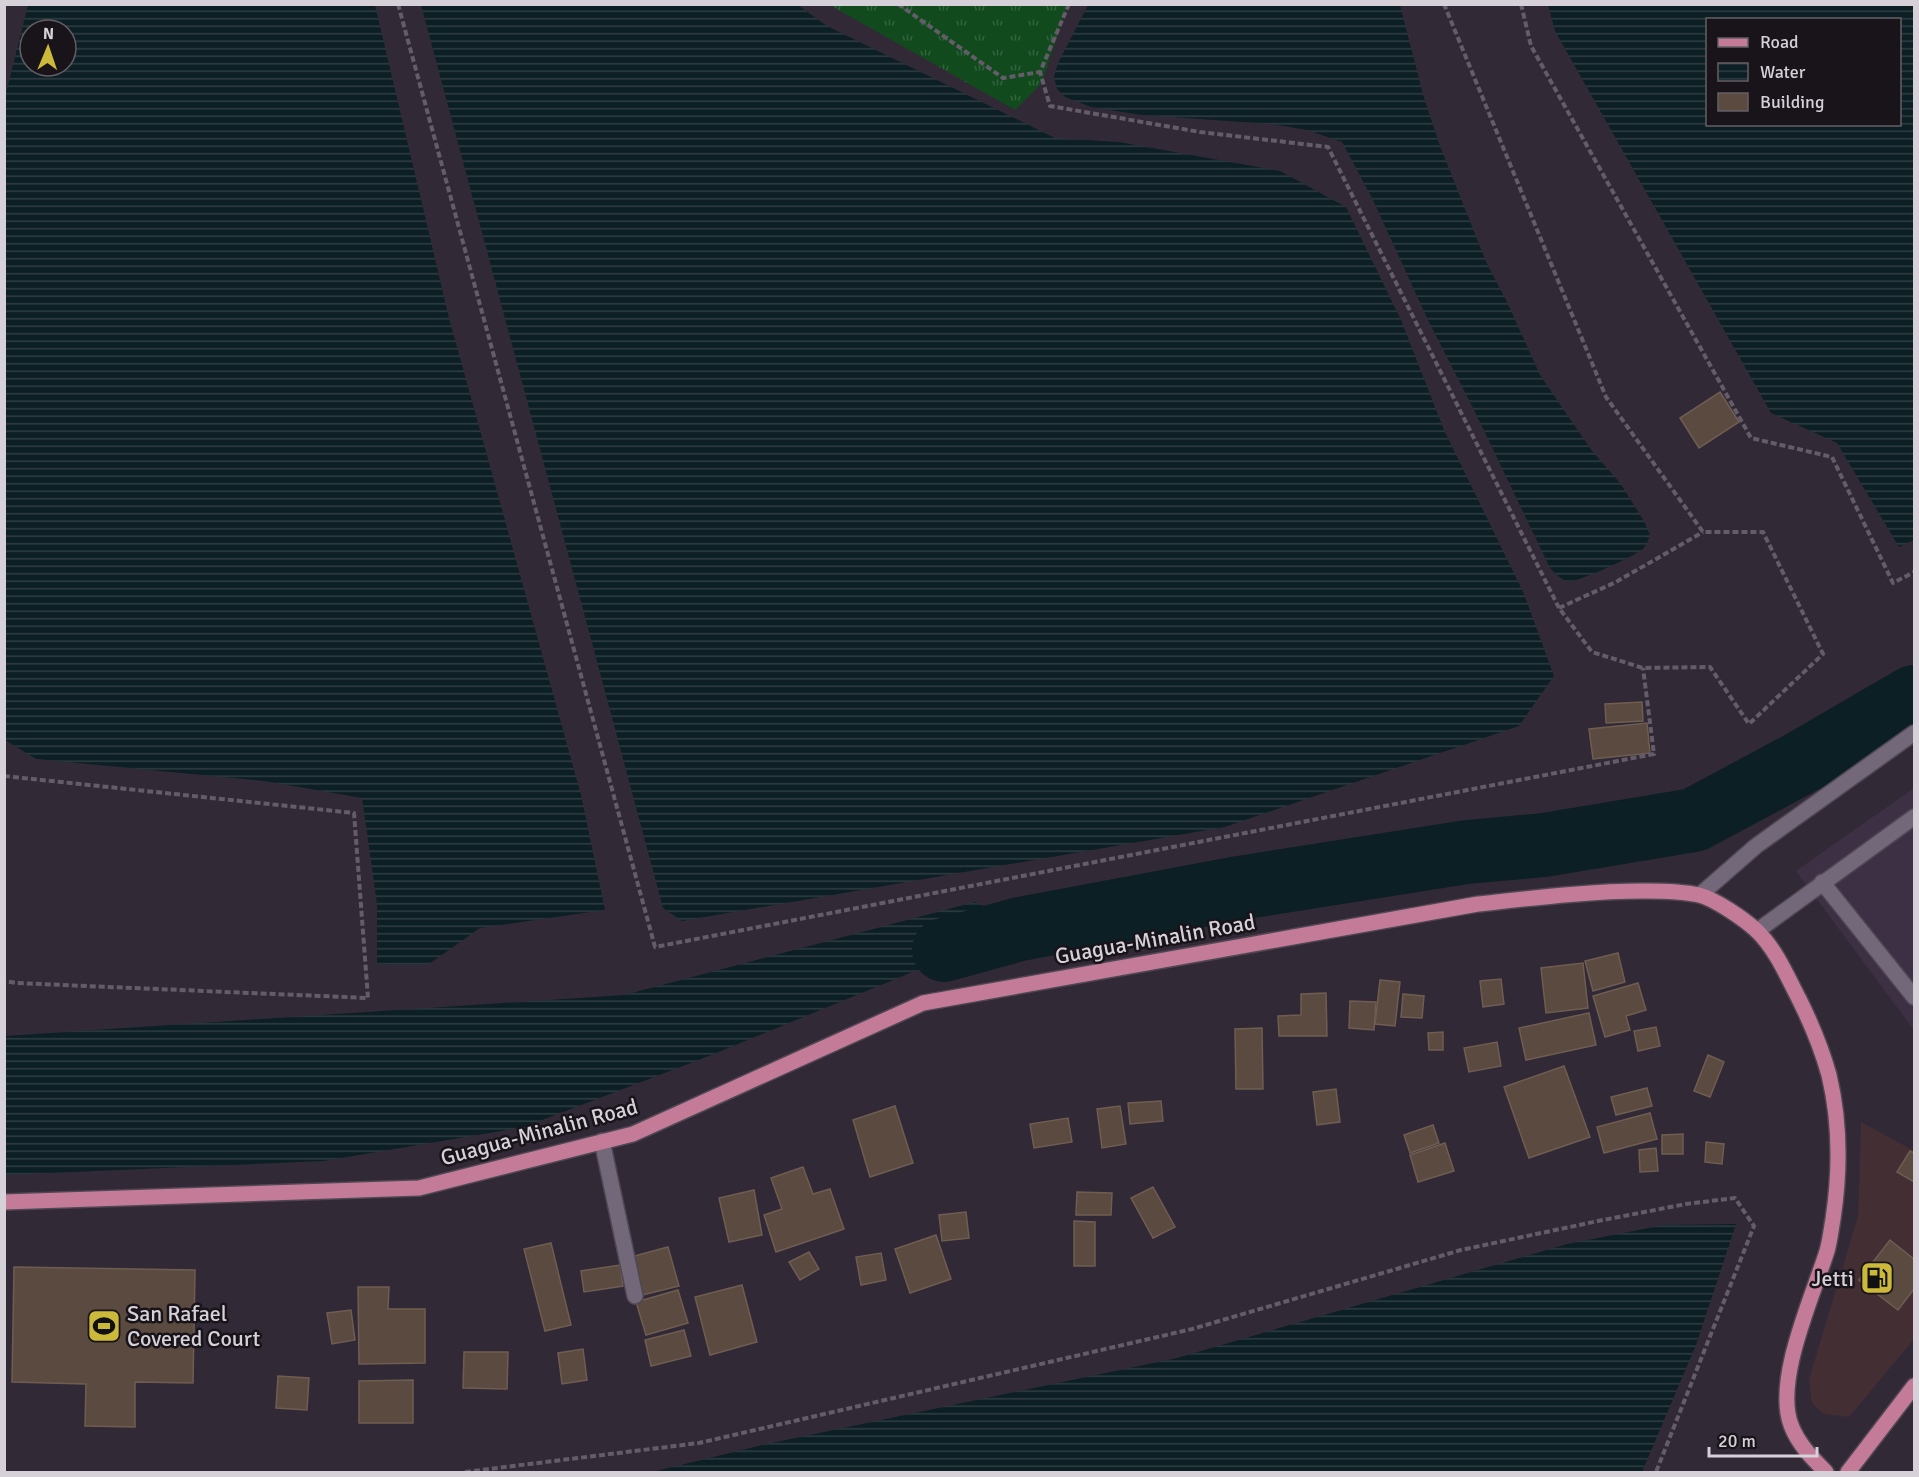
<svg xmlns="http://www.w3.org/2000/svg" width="1919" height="1477" viewBox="0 0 1919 1477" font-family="Signika,sans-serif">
	<defs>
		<pattern id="grass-tufts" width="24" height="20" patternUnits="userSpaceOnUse" patternTransform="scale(1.5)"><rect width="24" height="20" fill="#104a1d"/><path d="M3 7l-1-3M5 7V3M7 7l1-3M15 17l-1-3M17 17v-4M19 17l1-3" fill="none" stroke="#32633d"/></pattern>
		<pattern id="water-rules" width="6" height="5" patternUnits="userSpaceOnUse" patternTransform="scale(1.5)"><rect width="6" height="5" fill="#0c1f24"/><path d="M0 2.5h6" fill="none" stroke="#2f3e43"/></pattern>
	</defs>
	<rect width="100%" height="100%" fill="#322937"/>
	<path fill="#422e33" d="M1861,1122l53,29v188l-65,78 -25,-3 -12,-11 -3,-24 49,-163z"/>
	<path fill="#3d3044" d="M1914,788v242l-118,-159z"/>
	<path fill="url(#grass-tufts)" d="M830,5l238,-1v1l-27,79 -26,26z"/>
	<g fill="url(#water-rules)" fill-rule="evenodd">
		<path d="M28,5h347l74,313 132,477 24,115 -125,18 -51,36 -52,1v-61l-15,-106 -98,-17 -228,-22 -31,-19 -1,-639zM30,30h36v36h-36z"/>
		<path d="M421,5h377l29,21 228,112 64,4 161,29 66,36 55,113 43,110 80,164 30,82 -35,50 -294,101 -543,94 -19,-13z"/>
		<path d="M1088,5h312l24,93 16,48 47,118 20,38 33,73 52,76 28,32 24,38 6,14c-2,5 -3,9 -6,13 -9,8 -63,33 -74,33 -9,0 -14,-7 -20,-13l-75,-156 -47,-92 -55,-120 -31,-58 -35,-12 -36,-6 -130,-9 -50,-8 -26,-10 -8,-8 -3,-12 4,-14z"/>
		<path d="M1548,5h366v535l-15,7 -62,-104 -66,-30 -216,-382zM1708,20h192v104h-192z"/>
		<path d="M975,902l80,36 -140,33 -206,85 -185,71 -200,34 -319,14v-139l619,-41z"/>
		<path d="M1736,1224l-40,121 -54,127h-990l110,-27 415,-87 390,-114 97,-19z"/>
	</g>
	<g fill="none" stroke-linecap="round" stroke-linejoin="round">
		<path stroke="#0c1f24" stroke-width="64" d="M944,950l76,-21 219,-41 228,-36 77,-7 150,-25 110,-59 110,-64"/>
	</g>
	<g fill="#5a4a3f" stroke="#6f5d52" stroke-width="1.5">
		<path d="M1720,392l19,30 -40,26 -19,-30z"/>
		<path d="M1642,702l1,19 -37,2 -1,-19z"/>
		<path d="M1647,723l3,30 -57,6 -4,-30z"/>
		<path d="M1618,953l7,29 -32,9 -8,-30z"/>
		<path d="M1583,963l5,45 -42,5 -5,-45z"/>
		<path d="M1501,979l3,25 -21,3 -3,-26z"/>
		<path d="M1380,980l20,2 -5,44 -20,-2z"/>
		<path d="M1638,983l8,27 -20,6 4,14 -25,7 -12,-41z"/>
		<path d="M1326,993l1,43h-48l-1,-20 23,-1v-21z"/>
		<path d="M1403,994l21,2 -2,22 -21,-1z"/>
		<path d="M1350,1001l26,1 -2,28 -25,-2z"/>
		<path d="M1589,1013l7,32 -70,15 -7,-32z"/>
		<path d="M1656,1027l4,19 -22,5 -4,-20z"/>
		<path d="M1262,1028l1,61h-27l-1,-60z"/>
		<path d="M1443,1032v18h-14l-1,-17z"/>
		<path d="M1497,1042l4,24 -32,6 -5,-24z"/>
		<path d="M1708,1055l16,7 -14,35 -16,-6z"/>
		<path d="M1564,1066l26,71 -61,21 -25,-71z"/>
		<path d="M1647,1088l5,18 -36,9 -5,-18z"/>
		<path d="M1336,1089l4,33 -23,3 -4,-33z"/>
		<path d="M1161,1101l2,20 -33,3 -2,-21z"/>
		<path d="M895,1106l18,57 -43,14 -17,-57z"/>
		<path d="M1120,1106l6,38 -24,4 -5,-39z"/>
		<path d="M1650,1113l7,26 -53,14 -7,-26z"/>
		<path d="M1068,1118l4,24 -38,6 -4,-24z"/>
		<path d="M1433,1125l6,18 -29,10 -6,-18z"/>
		<path d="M1683,1134v20h-21v-19z"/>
		<path d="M1706,1142l18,2 -2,20 -17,-2z"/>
		<path d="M1445,1143l9,28 -36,11 -8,-27z"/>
		<path d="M1656,1148l2,23 -18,1 -1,-22z"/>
		<path d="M1910,1151l4,2v29l-17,-10z"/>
		<path d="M803,1167l10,27 17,-5 14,40 -68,23 -12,-37 18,-6 -11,-31z"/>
		<path d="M1153,1187l22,40 -22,11 -22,-40z"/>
		<path d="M754,1190l8,45 -33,7 -10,-44z"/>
		<path d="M1077,1192l35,1 -1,22h-35z"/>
		<path d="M966,1212l3,26 -27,3 -3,-26z"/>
		<path d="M1074,1221l21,1v44h-21z"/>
		<path d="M936,1235l15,44 -41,14 -15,-44z"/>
		<path d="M1890,1240l24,19v30l-16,21 -39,-30z"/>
		<path d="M551,1243l20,82 -26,6 -21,-82z"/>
		<path d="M668,1247l11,39 -41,10 -11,-38z"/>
		<path d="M809,1252l10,17 -19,11 -11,-18z"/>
		<path d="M881,1253l5,27 -25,5 -5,-28z"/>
		<path d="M620,1265l3,21 -39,6 -3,-21z"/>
		<path d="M14,1267l181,3 -2,113 -58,-1v45l-50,-1 1,-42 -74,-2z"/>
		<path d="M742,1285l15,57 -47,13 -15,-58z"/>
		<path d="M358,1287h31l-1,22h37v54l-66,1z"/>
		<path d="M678,1290l10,33 -42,12 -10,-33z"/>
		<path d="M351,1310l4,30 -23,4 -5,-31z"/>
		<path d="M684,1330l7,26 -40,10 -6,-26z"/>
		<path d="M583,1349l4,31 -25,4 -4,-31z"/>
		<path d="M464,1352h44l-1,37 -44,-1z"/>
		<path d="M278,1376l31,2 -2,32 -31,-2z"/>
		<path d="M413,1380v43h-54v-42z"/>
	</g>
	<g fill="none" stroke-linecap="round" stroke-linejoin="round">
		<defs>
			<g id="minor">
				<path d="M1822,882l92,115"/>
				<path d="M1700,895l56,-49 158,-113"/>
				<path d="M1757,931l157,-114"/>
				<path d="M602,1141l33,155"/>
			</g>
			<g id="major">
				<path d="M4,1202l415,-14 214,-54 290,-131 555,-99c55,-6 111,-13 167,-13 17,0 36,0 54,4 16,4 45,24 57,35 20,19 31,46 43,69 12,24 23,51 30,76 11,46 11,98 4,144 -2,11 -3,22 -6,32 -14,45 -53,129 -36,174 7,19 22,34 35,47"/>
				<path d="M1848,1472l66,-86"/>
			</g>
		</defs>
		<use href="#minor" stroke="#4f4753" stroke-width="18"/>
		<use href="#major" stroke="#4f4753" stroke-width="18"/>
		<g stroke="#645c69" stroke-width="4" stroke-dasharray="6 3" stroke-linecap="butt">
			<path d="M398,4l257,943 999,-193 -11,-86"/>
			<path d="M898,4l105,74 37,-6"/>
			<path d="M1069,4l-29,68 10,34 150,26 128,15 231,461 33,44 51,16 67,-1 39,57 74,-70 -60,-122h-60l-97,-135 -162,-393"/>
			<path d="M1521,4l10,42 220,392 81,19 61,126 21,-11"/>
			<path d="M1559,608l57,-26 87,-50"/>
			<path d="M4,776l350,37 14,185 -352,-15 -12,-2"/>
			<path d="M465,1472l234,-29 493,-114 269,-79 137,-29 88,-17 49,-6 19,28 -98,246"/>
		</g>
		<use href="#minor" stroke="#736879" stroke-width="15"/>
		<use href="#major" stroke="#c37b98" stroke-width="15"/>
	</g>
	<defs>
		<symbol id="fuel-square" viewBox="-11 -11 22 22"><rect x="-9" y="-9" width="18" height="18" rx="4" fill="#ccb939" stroke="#18141a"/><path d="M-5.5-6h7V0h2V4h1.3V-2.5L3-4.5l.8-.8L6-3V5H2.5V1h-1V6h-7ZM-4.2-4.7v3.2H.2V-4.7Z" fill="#111"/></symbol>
		<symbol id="stadium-square" viewBox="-11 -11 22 22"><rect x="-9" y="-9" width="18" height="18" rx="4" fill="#ccb939" stroke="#18141a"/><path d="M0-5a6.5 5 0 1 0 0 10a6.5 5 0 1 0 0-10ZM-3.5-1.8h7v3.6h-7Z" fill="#111"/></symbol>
	</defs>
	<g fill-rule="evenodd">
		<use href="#fuel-square" x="1858" y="1259" width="38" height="38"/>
		<use href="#stadium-square" x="85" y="1307" width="38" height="38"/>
	</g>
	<g text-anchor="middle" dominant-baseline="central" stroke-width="5" stroke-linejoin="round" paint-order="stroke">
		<g font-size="22" fill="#d6d0d9" stroke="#18141a">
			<text transform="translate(1155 939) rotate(-10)">Guagua-Minalin Road</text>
			<text transform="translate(539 1132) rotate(-15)">Guagua-Minalin Road</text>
		</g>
		<g font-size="22" fill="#d6d0d9" stroke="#18141a" text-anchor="end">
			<text x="1854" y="1278">Jetti</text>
			<text x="127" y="1313" text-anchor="start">San Rafael<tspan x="127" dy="25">Covered Court</tspan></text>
		</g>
	</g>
	<rect width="1919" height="1477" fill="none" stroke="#d6d0d9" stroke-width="12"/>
	<rect x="1706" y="18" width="195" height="108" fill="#18141a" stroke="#645f66" stroke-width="1.5"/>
	<rect x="1718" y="38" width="30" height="9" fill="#c37b98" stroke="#645f66" stroke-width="1.5"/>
	<text x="1760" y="48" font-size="18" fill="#d6d0d9">Road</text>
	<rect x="1718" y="63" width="30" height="18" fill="url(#water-rules)" stroke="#645f66" stroke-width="1.5"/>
	<text x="1760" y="78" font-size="18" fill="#d6d0d9">Water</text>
	<rect x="1718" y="93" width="30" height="18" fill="#5a4a3f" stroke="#645f66" stroke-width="1.5"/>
	<text x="1760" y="108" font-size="18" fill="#d6d0d9">Building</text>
	<g transform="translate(48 48) rotate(2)"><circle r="28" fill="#18141a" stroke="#645f66" stroke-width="1.5"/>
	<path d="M0-4.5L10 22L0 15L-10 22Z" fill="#ccb939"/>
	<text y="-9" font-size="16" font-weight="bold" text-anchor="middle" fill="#d6d0d9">N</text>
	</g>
	<path d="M1709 1447v9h108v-9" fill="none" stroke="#d6d0d9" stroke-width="3"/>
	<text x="1718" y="1447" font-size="18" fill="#d6d0d9" stroke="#18141a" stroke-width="4.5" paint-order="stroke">20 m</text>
</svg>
